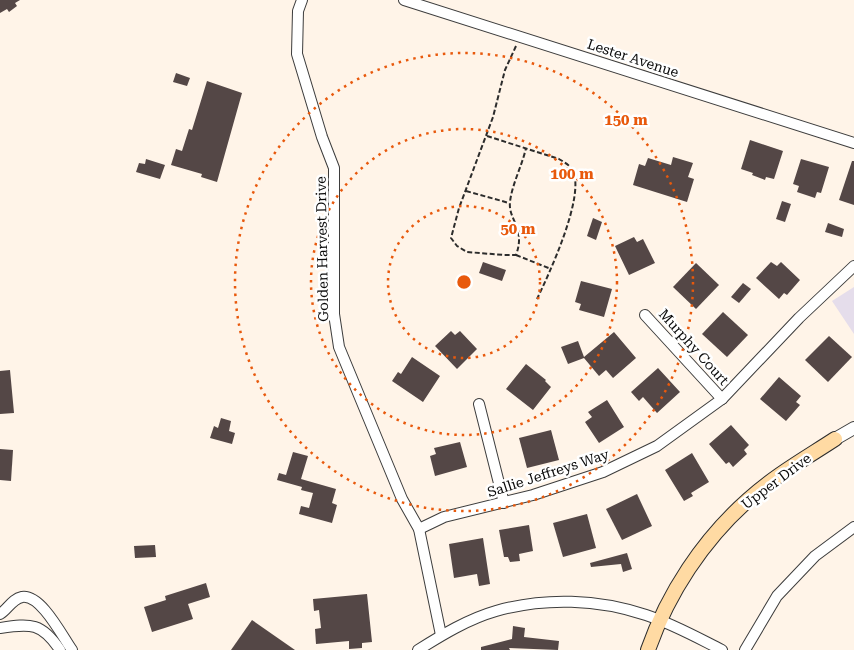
<svg xmlns="http://www.w3.org/2000/svg" width="854" height="650" viewBox="0 0 854 650" font-family="'Roboto Serif',serif">
	<rect width="100%" height="100%" fill="#fff4e8"/>
	<path fill="#e5ddeb" d="M854,287v47l-22,-33z"/>
	<g fill="#544746">
		<path d="M0,0h20l-5,3 2,3 -8,6 -2,-3 -7,4z"/>
		<path d="M176,73l14,5 -3,8 -14,-4z"/>
		<path d="M207,81l35,12 -25,89 -16,-5 1,-3 -31,-9 5,-16 6,2 7,-22 3,1z"/>
		<path d="M750,140l33,11 -9,28 -8,-2 -1,3 -13,-5 1,-2 -12,-4z"/>
		<path d="M673,157l20,6 -5,14 6,2 -7,23 -54,-17 6,-21 6,2 3,-8 23,7z"/>
		<path d="M146,159l19,6 -5,14 -24,-7 3,-9 6,1z"/>
		<path d="M801,159l28,8 -8,26 -4,-1 -2,6 -18,-6 2,-6 -6,-2z"/>
		<path d="M852,161h2v44l-15,-5z"/>
		<path d="M782,201l9,3 -6,18 -9,-3z"/>
		<path d="M593,218l9,4 -6,18 -9,-4z"/>
		<path d="M828,223l16,6 -2,8 -17,-5z"/>
		<path d="M634,237l3,5 6,-3 12,24 -26,12 -14,-29z"/>
		<path d="M483,262l23,8 -4,11 -23,-8z"/>
		<path d="M771,262l6,4 4,-4 19,18 -13,15 -3,-2 -5,6 -23,-21z"/>
		<path d="M696,263l23,22 -23,24 -23,-22z"/>
		<path d="M581,281l31,8 -8,28 -25,-7 2,-6 -6,-2z"/>
		<path d="M743,283l8,6 -12,14 -8,-6z"/>
		<path d="M723,312l25,23 -21,22 -25,-23z"/>
		<path d="M451,331l4,4 5,-4 17,18 -20,20 -22,-23z"/>
		<path d="M614,332l22,26 -23,20 -7,-8 -7,6 -15,-18 -16,6 -7,-17 17,-6 6,16z"/>
		<path d="M829,336l23,21 -24,25 -23,-22z"/>
		<path d="M412,357l28,19 -17,26 -31,-21 6,-9 3,2z"/>
		<path d="M526,364l20,16 -1,1 6,6 -18,23 -27,-21z"/>
		<path d="M658,368l22,24 -23,21 -14,-16 -4,4 -8,-9z"/>
		<path d="M10,370l4,43 -14,1v-43z"/>
		<path d="M779,377l22,19 -5,6 4,3 -14,16 -26,-22z"/>
		<path d="M607,400l17,27 -25,16 -14,-21 7,-5 -4,-5z"/>
		<path d="M221,418l10,3 -2,10 6,2 -3,11 -22,-6 4,-12 4,2z"/>
		<path d="M731,425l18,20 -5,5 3,4 -14,13 -4,-5 -3,2 -17,-20z"/>
		<path d="M551,430l8,30 -32,8 -8,-30z"/>
		<path d="M460,442l7,25 -32,9 -5,-20 6,-2 -2,-6z"/>
		<path d="M0,449l13,1 -2,31 -11,-1z"/>
		<path d="M293,452l15,4 -7,23 35,10 -4,14 5,2 -5,18 -33,-9 2,-8 8,2 4,-15 -12,-3 1,-3 -25,-7 2,-7 7,2z"/>
		<path d="M692,453l17,29 -18,11 2,3 -9,5 -19,-31z"/>
		<path d="M637,494l15,32 -30,14 -16,-31z"/>
		<path d="M587,514l9,34 -33,9 -10,-34z"/>
		<path d="M529,525l4,26 -14,3 1,7 -10,1 -2,-5h-4l-5,-27z"/>
		<path d="M483,538l7,46 -11,2 -2,-12 -23,4 -5,-34z"/>
		<path d="M155,545l1,12 -21,1 -1,-12z"/>
		<path d="M627,553l5,16 -9,3 -2,-8 -30,3 -1,-4z"/>
		<path d="M206,583l4,14 -22,7 5,15 -41,13 -8,-25 22,-7 -1,-4z"/>
		<path d="M367,594l5,48 -10,1v5l-13,1v-8l-33,3 -1,-15 6,-1 -2,-18 -5,1 -1,-12z"/>
		<path d="M252,620l43,30h-64z"/>
		<path d="M513,626l12,2 -1,9 35,4 -1,9 -49,-2 1,2h-29v-3l31,-8z"/>
	</g>
	<g fill="none" stroke-linecap="round" stroke-linejoin="round">
		<defs>
			<g id="minor">
				<path d="M302,0l-4,11 -1,43 25,83 12,31v146l5,33 63,152 17,30 22,106"/>
				<path d="M404,0l450,143"/>
				<path d="M645,315l77,84"/>
				<path d="M479,404l25,99"/>
				<path d="M419,529l25,-12 89,-22 70,-23 54,-26 65,-47 77,-81 55,-52"/>
				<path d="M0,614c8,-5 12,-15 22,-17 19,-3 40,39 50,53"/>
				<path d="M0,628c31,-5 42,-5 60,22"/>
				<path d="M418,650c24,-15 50,-31 78,-39 49,-14 102,-12 150,4 27,9 52,23 76,35"/>
				<path d="M745,650l32,-54 38,-40 39,-29"/>
			</g>
			<path id="tertiary" d="M835,439l19,-11"/>
			<path id="secondary" d="M648,650c20,-57 55,-110 100,-150 26,-24 58,-42 87,-61"/>
		</defs>
		<use href="#minor" stroke="#3d3d3d" stroke-width="12"/>
		<use href="#tertiary" stroke="#3d3d3d" stroke-width="14"/>
		<use href="#secondary" stroke="#2c2c2c" stroke-width="16"/>
		<g stroke="#2c2c2c" stroke-width="2" stroke-dasharray="5 2.5" stroke-linecap="butt">
			<path d="M516,46l-11,24 -12,47 -34,91 -8,30 6,8 10,6 37,3h12c10,-27 -8,-35 -6,-53 2,-18 12,-36 16,-54"/>
			<path d="M487,136l72,23c5,3 11,6 14,12 12,26 -24,103 -36,128"/>
			<path d="M466,191l43,12"/>
			<path d="M516,255l35,14"/>
		</g>
		<use href="#minor" stroke="#fff" stroke-width="10"/>
		<use href="#tertiary" stroke="#fff" stroke-width="12"/>
		<use href="#secondary" stroke="#ffdaa3" stroke-width="14"/>
	</g>
	<g fill="none" stroke="#e8590c" stroke-width="2.5" stroke-dasharray="2.5 5">
		<circle cx="464" cy="282" r="76"/>
		<circle cx="464" cy="282" r="153"/>
		<circle cx="464" cy="282" r="229"/>
	</g>
	<g text-anchor="middle" dominant-baseline="central" stroke-width="5" stroke-linejoin="round" paint-order="stroke">
		<g font-size="14" fill="#0a0a0a" stroke="#fff">
			<text transform="translate(633 58) rotate(18)">Lester Avenue</text>
			<text transform="translate(322 249) rotate(-91)">Golden Harvest Drive</text>
			<text transform="translate(694 347) rotate(48)">Murphy Court</text>
			<text transform="translate(548 473) rotate(-18)">Sallie Jeffreys Way</text>
			<text transform="translate(776 481) rotate(-37)">Upper Drive</text>
		</g>
	</g>
	<circle cx="464" cy="282" r="8" fill="#e8590c" stroke="#fff" stroke-width="2.5"/>
	<g font-size="15" text-anchor="middle" font-weight="bold" fill="#e8590c" stroke="#fff" stroke-width="5" stroke-linejoin="round" paint-order="stroke">
		<text x="626" y="125">150 m</text>
		<text x="572" y="179">100 m</text>
		<text x="518" y="234">50 m</text>
	</g>
</svg>
